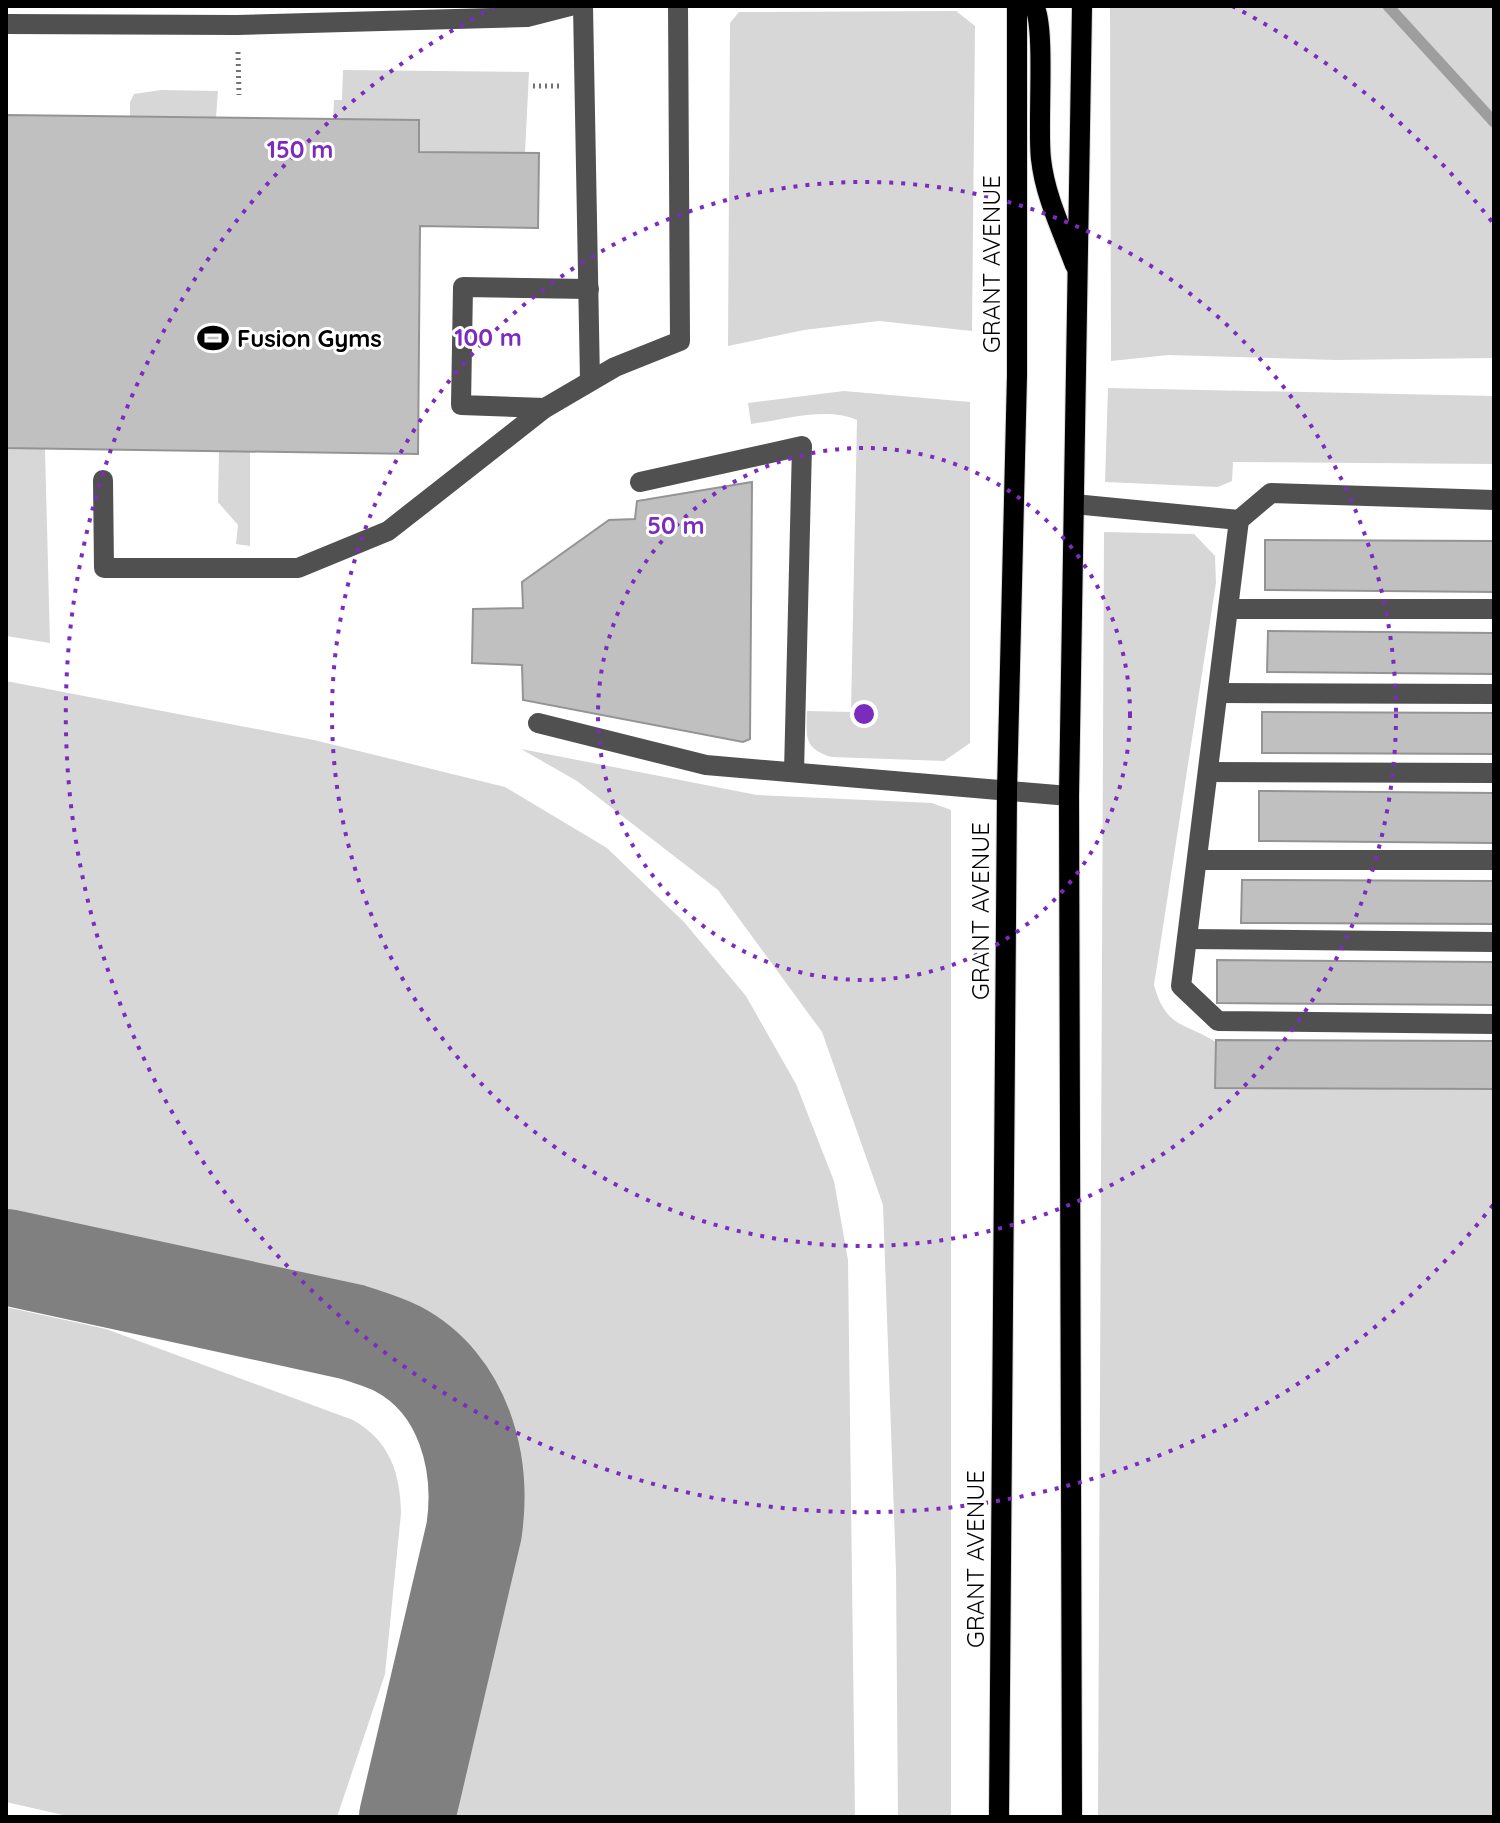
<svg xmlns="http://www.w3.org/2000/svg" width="1500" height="1823" viewBox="0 0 1500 1823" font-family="Quicksand,sans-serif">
	<rect width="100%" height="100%" fill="#fff"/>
	<g fill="#d7d7d7">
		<path d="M1110,6h384v352l-158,2 -168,-5 -57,6z"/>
		<path d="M956,11l19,15 -3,305 -93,-10 -75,9 -76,16 2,-323 9,-11z"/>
		<path d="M343,70l186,2 -4,81 -106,-1v-32l-86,-1 1,-19h8z"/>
		<path d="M161,90l57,1 -2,26 -86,-1v-14l4,-8z"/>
		<path d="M1108,388l386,8v68l-261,-2 -1,19 -14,6 -113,-5z"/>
		<path d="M844,391l126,11v341l-26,18 -112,-4c-28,-8 -26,-20 -25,-46l44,1 6,-292c-31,-14 -74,0 -106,4l-3,-21z"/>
		<path d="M6,448l39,1 5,194 -44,-7z"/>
		<path d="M219,451l31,1v94l-14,-2 2,-19 -20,-23z"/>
		<path d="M1104,532l90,2 21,22 1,27 -62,402c12,43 29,37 62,57l-1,45 279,2v728h-396z"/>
		<path d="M6,681l308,59 191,47 102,61 77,74 62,74 50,88 38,97 14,79 7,557h-407l64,-270 3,-64 -9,-44 -23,-51 -31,-39 -46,-33 -50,-18 -350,-76z"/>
		<path d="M521,749l236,46 175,8 19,7v1007h-53l-2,-246 -13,-366 -61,-173 -104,-142 -141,-109z"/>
		<path d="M6,1307l100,22 247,91c37,21 47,53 48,93l-16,161 -48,143h-265l-66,-15z"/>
	</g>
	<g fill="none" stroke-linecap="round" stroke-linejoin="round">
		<path stroke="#9e9e9e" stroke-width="11" d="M1388,6l106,116"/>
		<path stroke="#808080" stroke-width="96" d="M6,1257l346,75c15,5 32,10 46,17 66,35 86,114 76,182l-67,286"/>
	</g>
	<g fill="#c0c0c0" stroke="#949494" stroke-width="2">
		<path d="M6,115l413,5v32l120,1 -1,75 -118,-2 -2,228 -412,-6z"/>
		<path d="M752,482l-2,257 -7,3 -220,-42 -1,-35 -50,-2 1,-54 50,-1 -1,-26 87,-62 26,-1 2,-18z"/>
		<path d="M1265,540l229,1v51l-229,-2z"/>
		<path d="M1268,631l226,2v41l-227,-2z"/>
		<path d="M1262,712l232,1v41l-232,-1z"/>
		<path d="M1259,791l235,2v50l-235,-2z"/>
		<path d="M1242,880l252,1v43l-253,-1z"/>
		<path d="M1217,960l277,2v43l-277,-2z"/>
		<path d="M1216,1040l278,1v48l-279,-1z"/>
	</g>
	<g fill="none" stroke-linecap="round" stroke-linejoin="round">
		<defs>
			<g id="major">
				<path d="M1034,6c12,20 3,121 7,153 4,37 21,71 34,106"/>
				<path d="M999,1817l8,-1025 10,-417v-369"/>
				<path d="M1072,1817l-3,-1021 13,-790"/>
			</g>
		</defs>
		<use href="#major" stroke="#dbdbdb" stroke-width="22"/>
		<g stroke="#727272" stroke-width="5" stroke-dasharray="2 4" stroke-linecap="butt">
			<path d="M238,52l1,43"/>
			<path d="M533,86h27"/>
		</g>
		<g stroke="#505050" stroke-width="20">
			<path d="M583,6l7,375"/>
			<path d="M6,24l231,1 290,-8 43,-11"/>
			<path d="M545,408l-84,-3 2,-118 126,2"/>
			<path d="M103,480l1,88h194l90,-37 157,-123 70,-41 65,-26 -2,-335"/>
			<path d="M640,482l162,-36 -8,326"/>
			<path d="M1494,500l-223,-7 -32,27 -58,466 37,35 276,3"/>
			<path d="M1074,504l165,16"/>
			<path d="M1228,609h266"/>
			<path d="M1218,693l276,1"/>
			<path d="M538,723l168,42 363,31"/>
			<path d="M1208,772l286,1"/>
			<path d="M1197,860h297"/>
			<path d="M1187,939l307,3"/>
		</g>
		<use href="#major" stroke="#000" stroke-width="20"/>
	</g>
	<g fill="none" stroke="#7b2cbf" stroke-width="4" stroke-dasharray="4 8">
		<circle cx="864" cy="714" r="266"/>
		<circle cx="864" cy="714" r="532"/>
		<path d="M1493 1205A798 798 0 1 1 496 6M1232 6A798 798 0 0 1 1493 223"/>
	</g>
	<defs>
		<symbol id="stadium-bare" viewBox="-9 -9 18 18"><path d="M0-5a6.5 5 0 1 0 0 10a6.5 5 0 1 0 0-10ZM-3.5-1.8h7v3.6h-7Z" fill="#000" stroke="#fff" stroke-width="2.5" paint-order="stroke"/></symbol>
	</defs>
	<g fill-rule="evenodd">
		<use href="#stadium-bare" x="191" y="316" width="44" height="44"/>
	</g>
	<g text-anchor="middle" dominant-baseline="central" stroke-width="6" stroke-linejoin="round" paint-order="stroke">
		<g font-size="24" fill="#000" stroke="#fff">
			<text transform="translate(991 264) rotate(-90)">GRANT AVENUE</text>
			<text transform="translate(980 911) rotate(-90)">GRANT AVENUE</text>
			<text transform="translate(975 1559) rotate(-90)">GRANT AVENUE</text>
		</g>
		<g font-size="24" font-weight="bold" fill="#000" stroke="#fff" text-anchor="start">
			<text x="237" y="338">Fusion Gyms</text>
		</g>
	</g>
	<circle cx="864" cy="714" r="12" fill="#7b2cbf" stroke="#fff" stroke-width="4"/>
	<g font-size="24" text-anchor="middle" font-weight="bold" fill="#7b2cbf" stroke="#fff" stroke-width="6" stroke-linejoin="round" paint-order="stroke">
		<text x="300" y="158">150 m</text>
		<text x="488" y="346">100 m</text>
		<text x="676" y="534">50 m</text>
	</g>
	<rect width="1500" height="1823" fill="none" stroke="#000000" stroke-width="16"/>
</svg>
